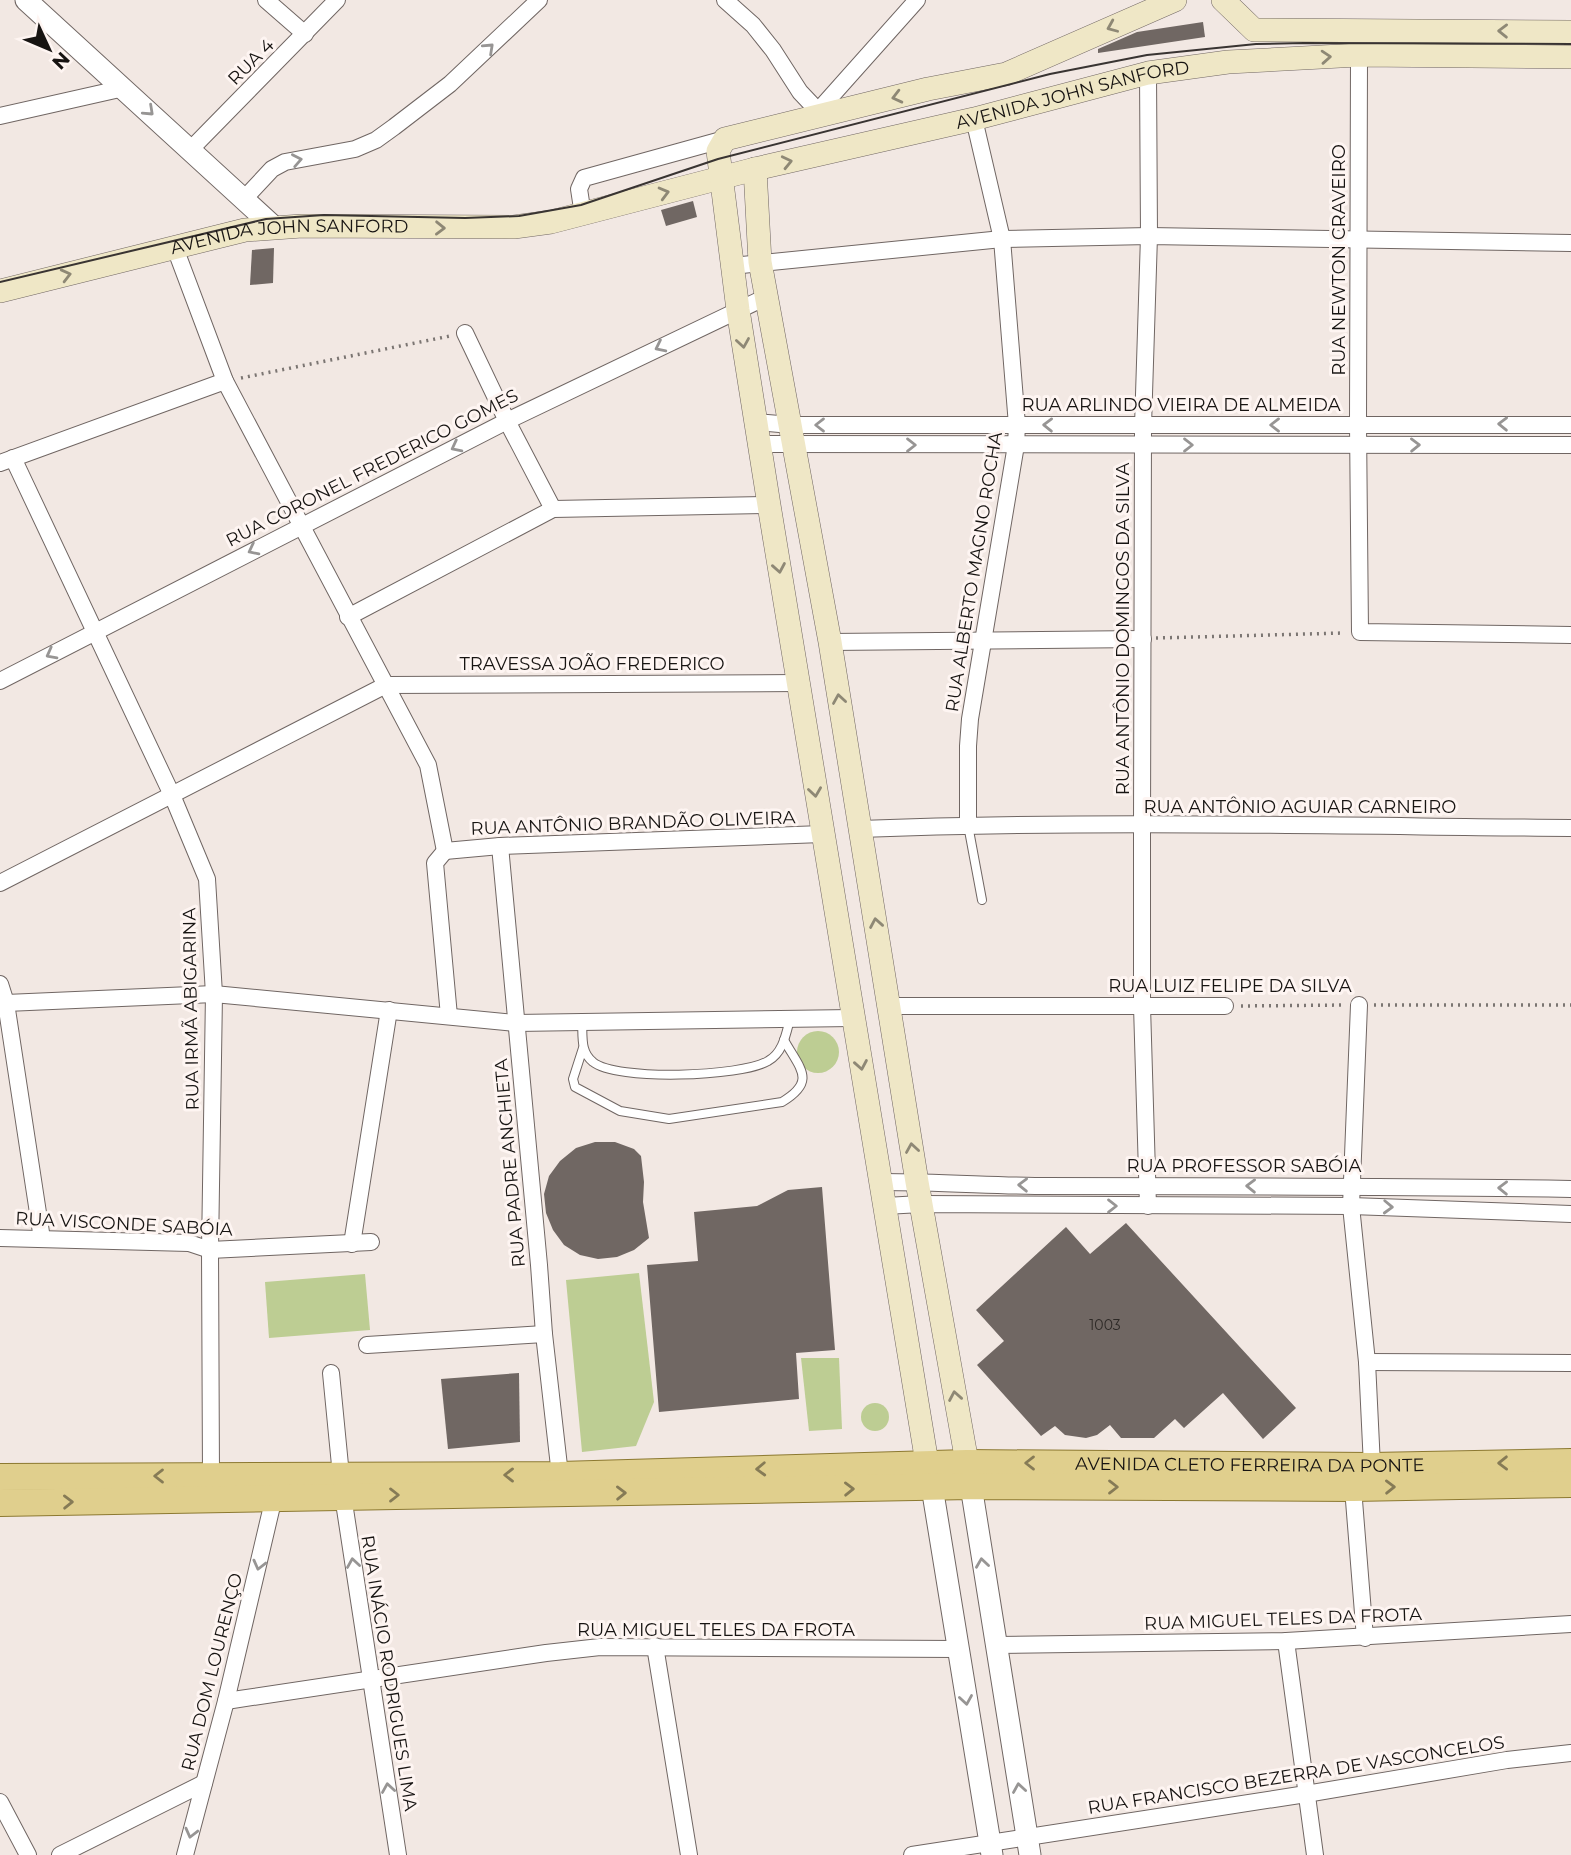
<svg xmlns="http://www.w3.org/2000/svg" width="1571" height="1855" viewBox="0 0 1571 1855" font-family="Montserrat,sans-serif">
	<rect width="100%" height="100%" fill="#f2e8e3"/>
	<g fill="#bdcd93">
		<circle cx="818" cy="1052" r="21"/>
		<path d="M639,1273l15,129 -18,44 -54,6 -16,-172z"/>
		<path d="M365,1274l5,56 -101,8 -4,-56z"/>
		<path d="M801,1358h38l3,71 -33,2z"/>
		<circle cx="875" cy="1417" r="14"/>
	</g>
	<g fill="#706763">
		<path d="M1203,22l2,15 -107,16v-4l39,-17z"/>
		<path d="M693,201l4,16 -31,9 -5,-16z"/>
		<path d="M274,248l-1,35 -23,2 2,-35z"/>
		<path d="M595,1142h20l19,7 7,7 3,26 -1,20 6,36 -15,12 -17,7 -19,2 -18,-4 -16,-10 -11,-15 -7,-17 -2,-19 5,-18 11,-15 16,-13z"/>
		<path d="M822,1187l13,163 -39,3 3,46 -140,13 -12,-147 51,-4 -4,-49 63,-6 31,-16z"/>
		<path d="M1126,1223l170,185 -33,31 -40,-46 -39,35 -9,-9 -21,19h-33l-11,-13 -13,10 -11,3 -21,-3 -10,-9 -14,10 -64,-71 27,-24 -28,-31 90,-83 24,27z"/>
		<path d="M519,1373l1,69 -72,7 -7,-70z"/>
	</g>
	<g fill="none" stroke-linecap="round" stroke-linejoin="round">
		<defs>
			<g id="service">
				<path d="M968,825l14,75"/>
				<path d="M582,1021c1,15 -2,31 11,41 23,19 148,15 175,-1 15,-8 18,-27 22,-42"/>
				<path d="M583,1048l-10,31 2,8 45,24 49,8 113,-17c35,-21 18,-33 2,-62"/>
			</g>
			<g id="minor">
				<path d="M266,0l39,34"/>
				<path d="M725,0l28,25 20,25 27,42 18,19 -5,6"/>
				<path d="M1359,55l-1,369 2,208 211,3"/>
				<path d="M1148,73l1,163 -6,190 -1,399v181l6,200"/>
				<path d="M818,111l99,-111"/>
				<path d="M0,116l124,-28"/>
				<path d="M190,150l147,-150"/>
				<path d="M244,199l28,-30 13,-7 70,-13 21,-9 18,-13 56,-43 89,-84"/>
				<path d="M583,215l-4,-26 5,-11 141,-39"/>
				<path d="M175,248l50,133 203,384 17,86"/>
				<path d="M732,266l270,-27 147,-3 422,7"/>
				<path d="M465,333l42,88 46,88"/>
				<path d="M756,422l35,3h780"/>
				<path d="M759,444l812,1"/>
				<path d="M13,458l159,337 35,84 7,115 -4,256 1,226"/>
				<path d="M0,463l225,-82"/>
				<path d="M348,617l205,-108 216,-4"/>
				<path d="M830,642l313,-3"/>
				<path d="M0,681l507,-260 259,-124"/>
				<path d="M968,825v-79l2,-27 46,-274 1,-20 -15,-186 -28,-120"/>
				<path d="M860,829c237,-9 474,-3 711,-1"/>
				<path d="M500,846l39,419 5,69 16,141"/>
				<path d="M445,851l55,-5 322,-12"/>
				<path d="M445,851l-10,12 14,153"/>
				<path d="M0,883l386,-198 413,-2"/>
				<path d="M0,984l6,19 36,236"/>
				<path d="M6,1003l208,-9 302,29 336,-5"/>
				<path d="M1359,1005l-8,201 16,156 5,104"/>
				<path d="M890,1006h335"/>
				<path d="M882,1182c51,0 102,3 153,4 179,0 357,0 536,3"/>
				<path d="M885,1206l36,-2 430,2 220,8"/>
				<path d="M0,1238l189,5 21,7 161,-8"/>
				<path d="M352,1244l37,-234"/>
				<path d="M367,1345l177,-11"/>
				<path d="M1367,1362l204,1"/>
				<path d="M331,1373l12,123 55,359"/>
				<path d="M1353,1488l12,150"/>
				<path d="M1286,1641l29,214"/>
				<path d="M996,1645l290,-4 285,-17"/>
				<path d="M655,1646l34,209"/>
				<path d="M226,1701l320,-48 54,-6 358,2"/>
				<path d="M0,1802l28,53"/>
				<path d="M60,1855l144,-72"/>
				<path d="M185,1855l41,-154 49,-208"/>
				<path d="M912,1855l394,-61 201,-34 64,-7"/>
			</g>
			<g id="tertiary">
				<path d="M26,0l248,227"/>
				<path d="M971,1486l59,369"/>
				<path d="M932,1487l60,368"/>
			</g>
			<g id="secondary">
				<path d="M1223,0l31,30 317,2"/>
				<path d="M755,169l5,93 70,380 87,540 53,297"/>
				<path id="s1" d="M0,291l245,-61 57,-4 212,1 37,-5 204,-53 219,-50 174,-46 80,-11 131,-7 212,2"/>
				<path d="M930,1481l-161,-976 -31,-195 -20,-159 7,-12 203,-50 78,-15 169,-74"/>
			</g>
			<g id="primary">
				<path id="s2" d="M0,1477l560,-2 407,-12 405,3 199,-4"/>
				<path d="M0,1503l971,-17 382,2 218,-4"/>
			</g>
		</defs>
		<use href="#service" stroke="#706663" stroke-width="10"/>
		<use href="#minor" stroke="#706663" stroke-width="18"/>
		<use href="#tertiary" stroke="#706663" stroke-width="23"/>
		<use href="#secondary" stroke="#706663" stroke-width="24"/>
		<use href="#primary" stroke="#8c7931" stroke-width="28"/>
		<g stroke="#7b7572" stroke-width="3.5" stroke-dasharray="2 5" stroke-linecap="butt">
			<path d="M241,378l209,-42"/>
			<path d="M1156,638l188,-5"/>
			<path d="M1374,1005h197"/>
			<path d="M1241,1006l104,-1"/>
		</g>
		<use href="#service" stroke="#fff" stroke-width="8"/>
		<use href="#minor" stroke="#fff" stroke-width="16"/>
		<use href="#tertiary" stroke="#fff" stroke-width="21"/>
		<use href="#secondary" stroke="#efe7c6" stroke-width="23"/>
		<use href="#primary" stroke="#e0cf8d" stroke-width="26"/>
		<path stroke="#393432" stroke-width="2" d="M0,282l266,-63 58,-4 141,3 54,-2 62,-11 137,-46 332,-85 97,-19 109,-11 48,-1 267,1"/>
	</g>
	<defs><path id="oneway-chevron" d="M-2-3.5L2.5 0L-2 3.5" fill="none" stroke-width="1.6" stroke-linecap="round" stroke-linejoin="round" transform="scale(1.75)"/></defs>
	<g stroke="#8e8875">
		<use href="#oneway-chevron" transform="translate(1112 27) rotate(157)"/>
		<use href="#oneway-chevron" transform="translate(1503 31) rotate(-179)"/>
		<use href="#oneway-chevron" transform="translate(1326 57) rotate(-4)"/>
		<use href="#oneway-chevron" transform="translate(897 97) rotate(166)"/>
		<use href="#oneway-chevron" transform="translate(787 162) rotate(-13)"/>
		<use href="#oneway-chevron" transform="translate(664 193) rotate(-15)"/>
		<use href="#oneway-chevron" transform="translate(440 228) rotate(1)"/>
		<use href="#oneway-chevron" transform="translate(66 275) rotate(-14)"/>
		<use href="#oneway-chevron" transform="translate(743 343) rotate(81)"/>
		<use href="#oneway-chevron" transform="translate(779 568) rotate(80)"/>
		<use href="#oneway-chevron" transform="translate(839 699) rotate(-99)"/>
		<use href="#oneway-chevron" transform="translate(815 792) rotate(82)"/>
		<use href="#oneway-chevron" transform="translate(876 923) rotate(-100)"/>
		<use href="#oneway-chevron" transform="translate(861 1065) rotate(80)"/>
		<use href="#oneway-chevron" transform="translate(912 1148) rotate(-99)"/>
		<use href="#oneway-chevron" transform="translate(955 1396) rotate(-100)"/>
	</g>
	<g stroke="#979594">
		<use href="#oneway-chevron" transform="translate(489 48) rotate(-43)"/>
		<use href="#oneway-chevron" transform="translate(149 111) rotate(43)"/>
		<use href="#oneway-chevron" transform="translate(297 160) rotate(-11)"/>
		<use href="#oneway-chevron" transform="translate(660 347) rotate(154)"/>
		<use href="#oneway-chevron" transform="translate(1503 424) rotate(-179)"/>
		<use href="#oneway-chevron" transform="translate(820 425) rotate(180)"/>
		<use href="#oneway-chevron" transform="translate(1048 425) rotate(-179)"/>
		<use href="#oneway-chevron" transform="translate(1275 425) rotate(180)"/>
		<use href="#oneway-chevron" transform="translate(911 445)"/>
		<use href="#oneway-chevron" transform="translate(1188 445)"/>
		<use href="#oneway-chevron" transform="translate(1415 445) rotate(-1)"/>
		<use href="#oneway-chevron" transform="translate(456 447) rotate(153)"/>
		<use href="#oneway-chevron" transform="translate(253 550) rotate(153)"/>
		<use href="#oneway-chevron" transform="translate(51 654) rotate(152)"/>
		<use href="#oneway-chevron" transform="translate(1023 1185) rotate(-179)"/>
		<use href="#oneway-chevron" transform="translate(1251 1186) rotate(-179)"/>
		<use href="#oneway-chevron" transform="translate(1503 1188) rotate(-179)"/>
		<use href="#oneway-chevron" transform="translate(1112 1206)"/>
		<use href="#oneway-chevron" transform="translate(1388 1207) rotate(2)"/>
		<use href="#oneway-chevron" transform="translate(353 1563) rotate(-99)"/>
		<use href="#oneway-chevron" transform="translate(982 1563) rotate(-98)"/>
		<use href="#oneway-chevron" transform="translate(259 1565) rotate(104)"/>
		<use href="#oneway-chevron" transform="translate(966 1700) rotate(81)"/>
		<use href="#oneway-chevron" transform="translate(388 1788) rotate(-99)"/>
		<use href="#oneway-chevron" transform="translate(1019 1788) rotate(-99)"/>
		<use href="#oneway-chevron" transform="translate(191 1833) rotate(104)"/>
	</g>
	<g stroke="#867b56">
		<use href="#oneway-chevron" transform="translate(1030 1463) rotate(-180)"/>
		<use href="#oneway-chevron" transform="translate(1503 1463) rotate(179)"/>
		<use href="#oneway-chevron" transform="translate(761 1469) rotate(178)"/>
		<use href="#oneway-chevron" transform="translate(509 1475) rotate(180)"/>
		<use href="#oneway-chevron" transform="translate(159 1476) rotate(180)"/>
		<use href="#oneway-chevron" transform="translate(1113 1487)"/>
		<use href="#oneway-chevron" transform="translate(1390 1487) rotate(-1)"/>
		<use href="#oneway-chevron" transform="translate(849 1489) rotate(-1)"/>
		<use href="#oneway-chevron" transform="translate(621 1493) rotate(-1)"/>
		<use href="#oneway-chevron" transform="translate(394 1495)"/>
		<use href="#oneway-chevron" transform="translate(68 1502) rotate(-1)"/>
	</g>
	<g text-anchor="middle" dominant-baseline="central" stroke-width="6" stroke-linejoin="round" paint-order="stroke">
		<g font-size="14" fill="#2d2926">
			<text x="1105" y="1325">1003</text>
		</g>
		<g font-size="18" fill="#171412" stroke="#fef5f2">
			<text transform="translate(251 62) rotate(-45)">RUA 4</text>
			<text stroke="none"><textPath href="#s1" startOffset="1096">AVENIDA JOHN SANFORD</textPath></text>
			<text stroke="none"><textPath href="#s1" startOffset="296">AVENIDA JOHN SANFORD</textPath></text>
			<text transform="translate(1339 260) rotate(-90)">RUA NEWTON CRAVEIRO</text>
			<text x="1181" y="405">RUA ARLINDO VIEIRA DE ALMEIDA</text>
			<text transform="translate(372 468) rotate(-27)">RUA CORONEL FREDERICO GOMES</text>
			<text transform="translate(974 572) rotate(-81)">RUA ALBERTO MAGNO ROCHA</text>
			<text transform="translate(1123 629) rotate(-90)">RUA ANTÔNIO DOMINGOS DA SILVA</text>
			<text x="592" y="664">TRAVESSA JOÃO FREDERICO</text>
			<text x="1300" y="807">RUA ANTÔNIO AGUIAR CARNEIRO</text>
			<text transform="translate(633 823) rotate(-2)">RUA ANTÔNIO BRANDÃO OLIVEIRA</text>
			<text x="1230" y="986">RUA LUIZ FELIPE DA SILVA</text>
			<text transform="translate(191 1009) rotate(-91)">RUA IRMÃ ABIGARINA</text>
			<text transform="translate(510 1163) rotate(-95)">RUA PADRE ANCHIETA</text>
			<text x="1244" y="1166">RUA PROFESSOR SABÓIA</text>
			<text transform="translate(124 1224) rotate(3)">RUA VISCONDE SABÓIA</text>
			<text stroke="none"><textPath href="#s2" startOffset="1250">AVENIDA CLETO FERREIRA DA PONTE</textPath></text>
			<text transform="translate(1283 1619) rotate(-2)">RUA MIGUEL TELES DA FROTA</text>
			<text x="716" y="1630">RUA MIGUEL TELES DA FROTA</text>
			<text transform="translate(212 1672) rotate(-76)">RUA DOM LOURENÇO</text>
			<text transform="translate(389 1673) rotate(81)">RUA INÁCIO RODRIGUES LIMA</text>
			<text transform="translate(1296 1775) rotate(-9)">RUA FRANCISCO BEZERRA DE VASCONCELOS</text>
		</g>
	</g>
	<g transform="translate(49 49) rotate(134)" stroke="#fef5f2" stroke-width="5" paint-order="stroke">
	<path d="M0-5L12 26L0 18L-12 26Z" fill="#171412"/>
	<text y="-10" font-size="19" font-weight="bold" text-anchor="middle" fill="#171412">N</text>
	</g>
</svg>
